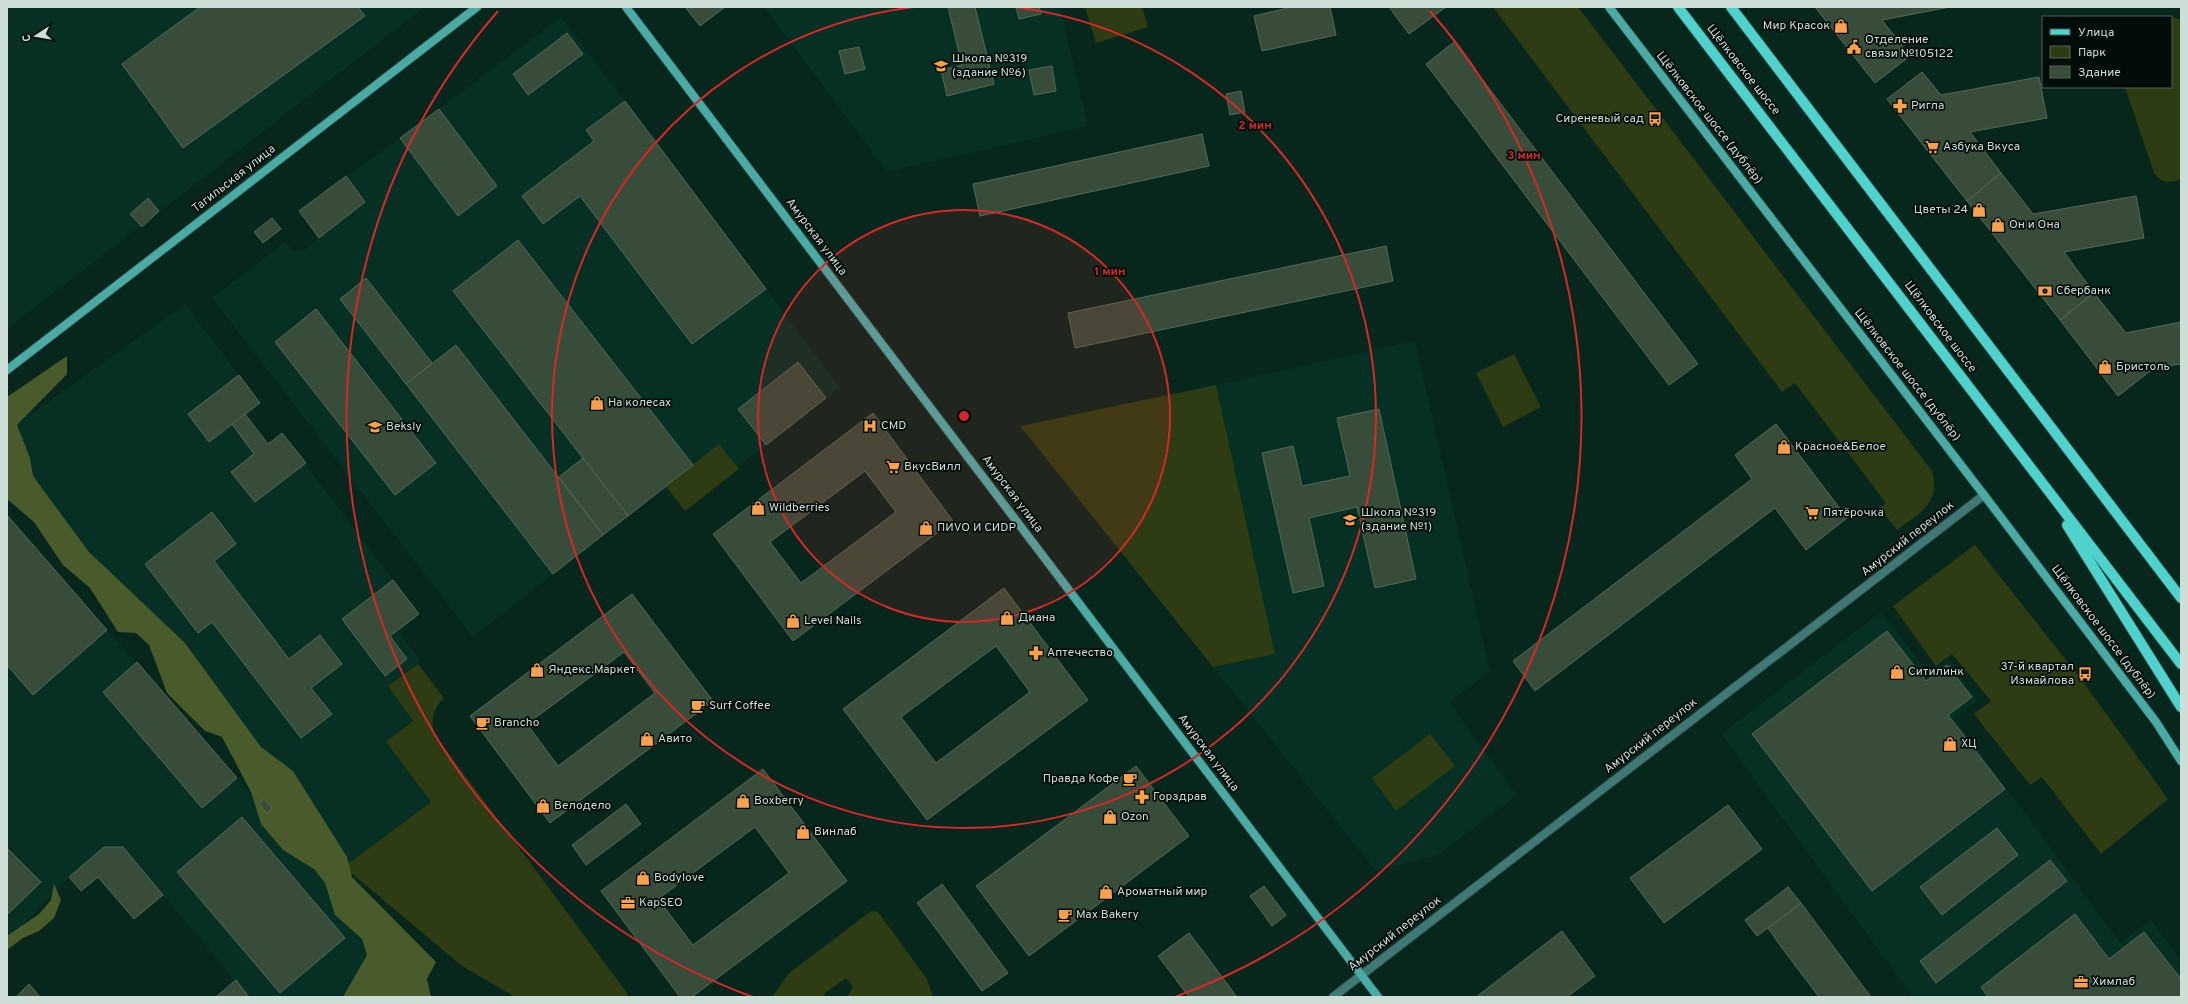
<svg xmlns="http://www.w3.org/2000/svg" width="2188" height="1004" viewBox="0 0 2188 1004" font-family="Overpass,sans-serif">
	<rect width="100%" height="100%" fill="#07261c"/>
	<g fill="#063024">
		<path d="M7,7h418l-418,322z"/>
		<path d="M764,7h296l28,119 -201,46z"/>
		<path d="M561,17l279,370 -102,80 -19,-23 -246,193 -261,-339 73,-56 8,9 11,-1 15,-12 -20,-27 101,-73z"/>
		<path d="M185,304l75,99 -15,11 23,30 14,-11 137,181 -21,17 23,30 -33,25 25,35 -27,21 45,60 -87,65 -337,-392v-44z"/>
		<path d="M1415,341l75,331 -41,30 68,94 -79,59 -62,16 -163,-204 62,-13 -59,-269z"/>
		<path d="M7,515l230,263 163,194 9,25h-160l-126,-150h-19l-35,30 -62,64z"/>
		<path d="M1881,612l48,61 20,-14 29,41 -24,18 166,224 31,-22 30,39v38h-268l-192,-263z"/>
	</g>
	<g fill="#2e3c13">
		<path d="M1085,7h57l6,20 -52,16z"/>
		<path d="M1493,7h85l354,464c9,33 -12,41 -35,59l-17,-22 6,-5 -91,-120 -13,9z"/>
		<path d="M2169,16l12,4v159c-11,4 -19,5 -27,-6l-29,-86h46v-70h-8z"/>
		<path d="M1514,354l27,53 -38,20 -27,-54z"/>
		<path d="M1216,385l59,269 -62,13 -193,-241z"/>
		<path d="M719,444l20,25 -54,42 -19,-25z"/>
		<path d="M1975,545l106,134 87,120 -67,55 -59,-77 -12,8 -56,-71 17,-13 -39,-47 -16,12 -43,-60z"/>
		<path d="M418,664l26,34c-11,11 -14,23 -9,37l195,262h-115l-53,-31 -118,-99 87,-65 -45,-60 27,-21 -25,-35z"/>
		<path d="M1430,734l25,32 -59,45 -24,-33z"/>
		<path d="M871,911l7,1 49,67 6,18h-86l6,-10 -7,-9 -21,15 -2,4h-51l16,-23z"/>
	</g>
	<g fill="#495a2b">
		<path d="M67,356v18l-50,51 13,33 3,18 56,76 96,91 76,104 32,24 54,86 5,20 84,85 -9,17 4,18h-88l24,-42 -5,-16 -27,-24 -10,-32 -11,-14 -31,-19 -22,-26 -10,-32 -29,-55 -17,-6 -38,-38 -18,-48 -13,-12 -18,-1 -28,-44 -27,-23 -29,-43 -27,-23v-102z"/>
		<path d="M54,884l7,16 -7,18 -15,13 -16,7 -16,12v-14l32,-22 12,-14z"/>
	</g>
	<g fill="#374c39" stroke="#546a56" fill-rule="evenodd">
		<path d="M200,7h158l7,9 -182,132 -61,-84z"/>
		<path d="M685,7h40l-25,19z"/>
		<path d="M948,7h27l19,77 -47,12 -6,-26 21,-5z"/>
		<path d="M1016,7h23l2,7 -22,5z"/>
		<path d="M1292,7h38l6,28 -74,16 -8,-35z"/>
		<path d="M1389,7h57l-37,27z"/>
		<path d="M1815,7h135l-68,13 28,36 -35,27z"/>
		<path d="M567,33l16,21 -55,41 -15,-21z"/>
		<path d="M1454,42l244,322 -29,21 -243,-321z"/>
		<path d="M859,47l6,22 -20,5 -6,-23z"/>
		<path d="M1052,66l4,25 -22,4 -5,-25z"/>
		<path d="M1922,72l19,23 98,-18 8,41 -77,14 31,41 -34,28 -80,-102z"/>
		<path d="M1241,91l4,21 -15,3 -4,-21z"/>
		<path d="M625,101l141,188 -74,55 -112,-148 -37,28 -21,-28 72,-55 -8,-11z"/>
		<path d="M439,109l58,77 -39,30 -58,-78z"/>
		<path d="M1202,134l7,32 -229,50 -7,-32z"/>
		<path d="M2001,173l32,41 103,-18 8,42 -80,14 30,41 -34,27 -93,-119z"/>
		<path d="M346,176l19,26 -46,36 -20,-27z"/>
		<path d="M148,198l11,13 -17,16 -12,-13z"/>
		<path d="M272,218l9,11 -18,14 -9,-11z"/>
		<path d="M518,240l175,225 -65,51 -175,-225z"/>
		<path d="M1386,246l7,35 -318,67 -7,-35z"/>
		<path d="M366,278l66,85 -26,21 -66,-85z"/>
		<path d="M2094,293l32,40 55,-11v42l-27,4 -36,28 -58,-76z"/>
		<path d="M316,309l120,154 -41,32 -120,-153z"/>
		<path d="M456,345l147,190 -50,39 -147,-190z"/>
		<path d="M798,362l28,36 -60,47 -28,-36z"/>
		<path d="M239,375l21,28 -51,39 -21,-28z"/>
		<path d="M1379,409l37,170 -41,9 -18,-81 -48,11 15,68 -31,7 -31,-140 31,-7 9,40 48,-10 -13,-58z"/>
		<path d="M873,413l80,108 -160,120 -80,-107zM865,471l31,41 -95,71 -31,-41z"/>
		<path d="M245,414l23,30 14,-11 24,30 -51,39 -24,-30 23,-18 -22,-30z"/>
		<path d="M1776,424l71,94 -41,32 -31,-42 -240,183 -22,-30 239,-182 -17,-24z"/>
		<path d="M583,458l45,58 -25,19 -44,-58z"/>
		<path d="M212,512l24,32 -22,17 75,98 31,-24 22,29 -31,24 21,26 -31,24 -89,-116 -14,11 -53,-69z"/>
		<path d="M7,515l100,115 -74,65 -26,-30z"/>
		<path d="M393,580l26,34 -29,22 17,23 -22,17 -43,-57z"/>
		<path d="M1004,588l84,112 -161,120 -84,-111zM996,646l34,46 -94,71 -35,-46z"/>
		<path d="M632,594l81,107 -163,122 -80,-107zM624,652l31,41 -97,73 -31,-42z"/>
		<path d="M1887,631l39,50 21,-16 25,32 -24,18 57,74 -133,102 -120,-157z"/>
		<path d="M137,662l100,116 -35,30 -99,-116z"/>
		<path d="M1136,766l53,70 -160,120 -53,-70z"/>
		<path d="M763,769l84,112 -155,116h-12l-79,-106zM755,827l34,46 -96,72 -35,-46z"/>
		<path d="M264,799l8,9 -5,5 -8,-9z"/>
		<path d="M626,804l15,20 -55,41 -14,-20z"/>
		<path d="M1728,805l34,44 -98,74 -34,-45z"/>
		<path d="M242,817l103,121 -65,55 -103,-121z"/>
		<path d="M1997,828l21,27 -76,60 -22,-28z"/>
		<path d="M104,847h19l40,48 -29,24 -36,-42 -17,14 -12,-14z"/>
		<path d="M7,848l34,34 -34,33z"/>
		<path d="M2050,860l17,21 -131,102 -16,-22z"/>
		<path d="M942,884l66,89 -26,18 -65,-88z"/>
		<path d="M1264,886l22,29 -14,11 -22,-30z"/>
		<path d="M1788,887l13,16 -44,33 -12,-16z"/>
		<path d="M1801,903l70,94h-52l-37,-49 -14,-20z"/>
		<path d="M2075,914l34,45 35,-27 37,47v18h-193l-7,-10z"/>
		<path d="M1562,931l33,45 -28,21h-91z"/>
		<path d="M1189,933l13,17 35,47h-48l-18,-24 -13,-17z"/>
		<path d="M236,980l13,17h-31l-1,-1z"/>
		<path d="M29,984l11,13h-24z"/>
	</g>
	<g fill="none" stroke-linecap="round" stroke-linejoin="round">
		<defs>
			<path id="street" d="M1333,997l651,-502"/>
			<g id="secondary">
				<path d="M626,7l752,990"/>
				<path d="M1609,7l375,488 172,227 25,39"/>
				<path d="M7,370l470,-363"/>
			</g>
			<g id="primary">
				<path d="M1678,7l503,657"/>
				<path d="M1731,7l450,591"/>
				<path d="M2067,525l114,182"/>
			</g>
		</defs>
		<use href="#street" stroke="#27433a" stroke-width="10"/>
		<use href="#secondary" stroke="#27433a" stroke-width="10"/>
		<use href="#primary" stroke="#27433a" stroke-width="12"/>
		<use href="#street" stroke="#3f7874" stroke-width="8"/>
		<use href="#secondary" stroke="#4aaba5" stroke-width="8"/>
		<use href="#primary" stroke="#4fd2cc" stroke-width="10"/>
	</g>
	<circle cx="964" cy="416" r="206" fill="#d62828" fill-opacity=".12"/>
	<g fill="none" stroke="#d62828" stroke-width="2">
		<circle cx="964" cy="416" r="206"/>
		<path d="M1014 7A412 412 0 1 1 914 7"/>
		<path d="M753 997A618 618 0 0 1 498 11M1430 11A618 618 0 0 1 1175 997"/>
	</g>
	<defs>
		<symbol id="shop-bare" viewBox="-9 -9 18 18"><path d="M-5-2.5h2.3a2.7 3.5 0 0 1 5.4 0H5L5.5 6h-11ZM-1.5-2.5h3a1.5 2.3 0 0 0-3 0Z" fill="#f9a04d" stroke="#020c08" stroke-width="2.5" paint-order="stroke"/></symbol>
		<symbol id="civic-bare" viewBox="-9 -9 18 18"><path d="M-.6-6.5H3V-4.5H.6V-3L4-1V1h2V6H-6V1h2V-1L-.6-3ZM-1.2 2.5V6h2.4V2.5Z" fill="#f9a04d" stroke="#020c08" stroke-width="2.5" paint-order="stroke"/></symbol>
		<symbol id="school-bare" viewBox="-9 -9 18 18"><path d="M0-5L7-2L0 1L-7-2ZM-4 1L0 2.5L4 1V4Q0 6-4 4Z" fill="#f9a04d" stroke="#020c08" stroke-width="2.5" paint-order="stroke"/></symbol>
		<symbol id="pharmacy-bare" viewBox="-9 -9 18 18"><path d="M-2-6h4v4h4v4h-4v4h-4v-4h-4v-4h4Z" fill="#f9a04d" stroke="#020c08" stroke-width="2.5" paint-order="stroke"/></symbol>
		<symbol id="bus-bare" viewBox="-9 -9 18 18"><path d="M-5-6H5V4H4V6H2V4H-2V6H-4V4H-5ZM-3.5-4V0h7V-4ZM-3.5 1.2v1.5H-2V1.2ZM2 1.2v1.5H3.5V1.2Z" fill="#f9a04d" stroke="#020c08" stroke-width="2.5" paint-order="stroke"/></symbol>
		<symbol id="supermarket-bare" viewBox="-9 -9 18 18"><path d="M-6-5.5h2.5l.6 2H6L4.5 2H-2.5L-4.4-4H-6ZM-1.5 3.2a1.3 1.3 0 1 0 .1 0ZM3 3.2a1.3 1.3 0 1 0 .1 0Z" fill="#f9a04d" stroke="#020c08" stroke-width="2.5" paint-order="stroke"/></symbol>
		<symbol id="bank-bare" viewBox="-9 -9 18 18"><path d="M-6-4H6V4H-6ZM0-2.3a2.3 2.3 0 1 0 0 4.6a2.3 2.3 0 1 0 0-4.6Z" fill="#f9a04d" stroke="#020c08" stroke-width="2.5" paint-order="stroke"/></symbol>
		<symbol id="hospital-bare" viewBox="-9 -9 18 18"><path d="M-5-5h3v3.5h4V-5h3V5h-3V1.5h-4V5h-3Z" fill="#f9a04d" stroke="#020c08" stroke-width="2.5" paint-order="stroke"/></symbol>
		<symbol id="cafe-bare" viewBox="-9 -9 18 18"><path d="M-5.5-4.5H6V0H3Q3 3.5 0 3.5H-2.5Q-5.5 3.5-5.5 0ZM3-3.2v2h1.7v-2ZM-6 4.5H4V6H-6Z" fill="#f9a04d" stroke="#020c08" stroke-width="2.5" paint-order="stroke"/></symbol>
		<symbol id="office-bare" viewBox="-9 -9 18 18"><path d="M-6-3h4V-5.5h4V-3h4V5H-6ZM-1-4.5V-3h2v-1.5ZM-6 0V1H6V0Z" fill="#f9a04d" stroke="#020c08" stroke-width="2.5" paint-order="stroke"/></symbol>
	</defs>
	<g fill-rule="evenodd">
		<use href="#shop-bare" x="1831" y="16" width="20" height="20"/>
		<use href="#civic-bare" x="1844" y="37" width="20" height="20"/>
		<use href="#school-bare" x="931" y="56" width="20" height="20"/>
		<use href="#pharmacy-bare" x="1890" y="96" width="20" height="20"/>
		<use href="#bus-bare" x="1645" y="109" width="20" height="20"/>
		<use href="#supermarket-bare" x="1922" y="137" width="20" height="20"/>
		<use href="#shop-bare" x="1969" y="200" width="20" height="20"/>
		<use href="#shop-bare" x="1988" y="215" width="20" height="20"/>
		<use href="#bank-bare" x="2035" y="281" width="20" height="20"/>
		<use href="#shop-bare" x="2095" y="357" width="20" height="20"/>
		<use href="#shop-bare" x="587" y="393" width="20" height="20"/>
		<use href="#hospital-bare" x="860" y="416" width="20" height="20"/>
		<use href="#school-bare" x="365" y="417" width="20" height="20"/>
		<use href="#shop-bare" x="1774" y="437" width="20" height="20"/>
		<use href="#supermarket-bare" x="883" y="457" width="20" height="20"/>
		<use href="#shop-bare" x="748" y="498" width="20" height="20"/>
		<use href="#supermarket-bare" x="1802" y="503" width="20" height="20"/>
		<use href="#school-bare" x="1340" y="510" width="20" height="20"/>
		<use href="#shop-bare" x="916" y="518" width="20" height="20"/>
		<use href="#shop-bare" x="997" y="608" width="20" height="20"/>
		<use href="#shop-bare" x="783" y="611" width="20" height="20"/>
		<use href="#pharmacy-bare" x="1026" y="643" width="20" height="20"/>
		<use href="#shop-bare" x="527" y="660" width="20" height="20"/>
		<use href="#shop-bare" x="1887" y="662" width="20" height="20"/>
		<use href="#bus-bare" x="2075" y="664" width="20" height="20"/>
		<use href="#cafe-bare" x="688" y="696" width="20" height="20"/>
		<use href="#cafe-bare" x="473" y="713" width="20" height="20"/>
		<use href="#shop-bare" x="637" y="729" width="20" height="20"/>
		<use href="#shop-bare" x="1940" y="734" width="20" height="20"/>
		<use href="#cafe-bare" x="1120" y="769" width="20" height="20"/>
		<use href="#pharmacy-bare" x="1132" y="787" width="20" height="20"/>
		<use href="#shop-bare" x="733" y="791" width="20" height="20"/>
		<use href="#shop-bare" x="533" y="796" width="20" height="20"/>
		<use href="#shop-bare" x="1100" y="807" width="20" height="20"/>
		<use href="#shop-bare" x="793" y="822" width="20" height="20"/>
		<use href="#shop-bare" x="633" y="868" width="20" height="20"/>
		<use href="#shop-bare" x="1096" y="882" width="20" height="20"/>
		<use href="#office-bare" x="618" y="893" width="20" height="20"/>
		<use href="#cafe-bare" x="1055" y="905" width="20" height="20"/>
		<use href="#office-bare" x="2071" y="972" width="20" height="20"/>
	</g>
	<g text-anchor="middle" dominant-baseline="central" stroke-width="3.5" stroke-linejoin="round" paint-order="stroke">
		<g font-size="12" fill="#cdded7" stroke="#020c08" text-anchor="start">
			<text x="1830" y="26" text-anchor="end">Мир Красок</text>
			<text x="1865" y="40">Отделение<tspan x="1865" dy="14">связи №105122</tspan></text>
			<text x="952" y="59">Школа №319<tspan x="952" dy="14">(здание №6)</tspan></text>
			<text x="1911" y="106">Ригла</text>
			<text x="1644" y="119" text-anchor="end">Сиреневый сад</text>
			<text x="1943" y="147">Азбука Вкуса</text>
			<text x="1968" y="210" text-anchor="end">Цветы 24</text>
			<text x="2009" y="225">Он и Она</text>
			<text x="2056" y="291">Сбербанк</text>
			<text x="2116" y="367">Бристоль</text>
			<text x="608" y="403">На колесах</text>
			<text x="881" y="426">CMD</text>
			<text x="386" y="427">Beksly</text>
			<text x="1795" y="447">Красное&amp;Белое</text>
			<text x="904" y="467">ВкусВилл</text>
			<text x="769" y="508">Wildberries</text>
			<text x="1361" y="513">Школа №319<tspan x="1361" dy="14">(здание №1)</tspan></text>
			<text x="1823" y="513">Пятёрочка</text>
			<text x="937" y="528">ПИVO И СИDР</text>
			<text x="1018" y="618">Диана</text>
			<text x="804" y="621">Level Nails</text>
			<text x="1047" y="653">Аптечество</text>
			<text x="2074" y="667" text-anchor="end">37-й квартал<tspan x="2074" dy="14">Измайлова</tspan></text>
			<text x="548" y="670">Яндекс.Маркет</text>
			<text x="1908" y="672">Ситилинк</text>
			<text x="709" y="706">Surf Coffee</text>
			<text x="494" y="723">Brancho</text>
			<text x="658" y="739">Авито</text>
			<text x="1961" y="744">ХЦ</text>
			<text x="1119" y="779" text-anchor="end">Правда Кофе</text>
			<text x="1153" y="797">Горздрав</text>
			<text x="754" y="801">Boxberry</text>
			<text x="554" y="806">Велодело</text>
			<text x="1121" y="817">Ozon</text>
			<text x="814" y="832">Винлаб</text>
			<text x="654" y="878">Bodylove</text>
			<text x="1117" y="892">Ароматный мир</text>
			<text x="639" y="903">KapSEO</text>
			<text x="1076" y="915">Max Bakery</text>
			<text x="2092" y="982">Химлаб</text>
		</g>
		<g font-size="12" fill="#cdded7" stroke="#020c08">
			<text transform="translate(1743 70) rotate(52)">Щёлковское шоссе</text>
			<text transform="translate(1709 118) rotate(52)">Щёлковское шоссе (дублёр)</text>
			<text transform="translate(234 179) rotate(-38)">Тагильская улица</text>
			<text transform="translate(816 237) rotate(53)">Амурская улица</text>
			<text transform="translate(1940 327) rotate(53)">Щёлковское шоссе</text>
			<text transform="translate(1907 375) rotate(52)">Щёлковское шоссе (дублёр)</text>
			<text transform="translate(1012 494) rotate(53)">Амурская улица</text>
			<text transform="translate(1908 539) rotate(-38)">Амурский переулок</text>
			<text transform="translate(2103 632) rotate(53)">Щёлковское шоссе (дублёр)</text>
			<text transform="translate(1651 736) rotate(-38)">Амурский переулок</text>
			<text transform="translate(1208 753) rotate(53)">Амурская улица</text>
			<text transform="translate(1395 934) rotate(-38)">Амурский переулок</text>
		</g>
	</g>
	<circle cx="964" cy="416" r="6" fill="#d62828" stroke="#020c08" stroke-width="2"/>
	<g font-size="12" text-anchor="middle" font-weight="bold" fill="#d62828" stroke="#020c08" stroke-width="3.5" stroke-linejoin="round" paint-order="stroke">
		<text x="1255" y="129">2 мин</text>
		<text x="1524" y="159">3 мин</text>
		<text x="1110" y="275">1 мин</text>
	</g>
	<rect width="2188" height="1004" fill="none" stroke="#cdded7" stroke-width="16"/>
	<rect x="2042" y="16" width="130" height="72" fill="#020c08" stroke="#53605b"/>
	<rect x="2050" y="29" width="20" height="6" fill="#4fd2cc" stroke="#53605b"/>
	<text x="2078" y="36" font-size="12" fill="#cdded7">Улица</text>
	<rect x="2050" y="46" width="20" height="12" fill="#2e3c13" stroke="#53605b"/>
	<text x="2078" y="56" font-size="12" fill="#cdded7">Парк</text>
	<rect x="2050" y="66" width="20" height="12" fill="#374c39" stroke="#53605b"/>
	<text x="2078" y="76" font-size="12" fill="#cdded7">Здание</text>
	<g transform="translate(36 36) rotate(258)" stroke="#020c08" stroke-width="3" paint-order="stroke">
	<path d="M0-3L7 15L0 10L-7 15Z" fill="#cdded7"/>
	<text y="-6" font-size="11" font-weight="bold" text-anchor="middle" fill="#cdded7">С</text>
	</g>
</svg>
